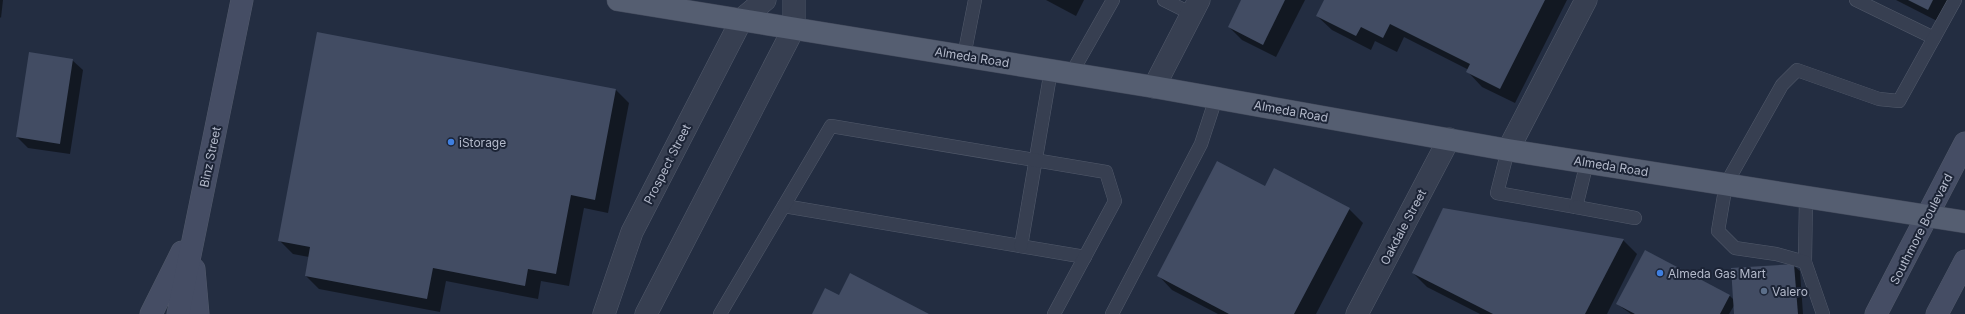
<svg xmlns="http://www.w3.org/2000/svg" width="1965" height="314" viewBox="0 0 1965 314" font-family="Inter,sans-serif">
	<rect width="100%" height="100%" fill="#232d41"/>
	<g fill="#0007">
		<path d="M0,0h3l-2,18 -1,-1z"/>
		<path d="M1046,0h38l-8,16z"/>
		<path d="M1242,0h63l-29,57 -34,-17 -13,-13z"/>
		<path d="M1325,0h242l-52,103 -33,-16 -14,-15 1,-2 -65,-33 -7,15 -22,-11 -4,9 -39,-20 -15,-14z"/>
		<path d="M1896,0h58l-11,24z"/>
		<path d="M72,60l11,10 -13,84 -42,-6 -11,-11z"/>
		<path d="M615,89l14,14 -21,110 -24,-5 -15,78 -28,-5 -3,18 -92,-18 -6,31 -121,-23 -13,-13 3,-19 -16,-3 -13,-13z"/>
		<path d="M1265,188l84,21 14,14 -47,91h-98l-46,-24 -14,-15z"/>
		<path d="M1623,240l14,14 -30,60h-127l-53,-27 -14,-14z"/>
		<path d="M1645,251l85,45 5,5 58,-36 7,6 3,43h-68v-10l-6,10h-98l-14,-10z"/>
	</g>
	<g fill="#424c63">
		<path d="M1241,0h44l-22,45 -35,-18z"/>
		<path d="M1324,0h221l-45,89 -34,-17 4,-8 -80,-40 -7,14 -22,-11 -5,9 -40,-20z"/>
		<path d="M1908,0h25l-5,10z"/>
		<path d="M317,32l299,57 -21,111 -24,-5 -15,79 -28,-5 -3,17 -92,-18 -6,31 -122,-23 5,-29 -32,-6z"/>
		<path d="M29,52l44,7 -13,85 -44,-7z"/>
		<path d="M1217,161l48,25 9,-18 76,40 -56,106h-65l-72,-38z"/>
		<path d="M1443,208l181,31 -39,75h-92l-81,-41z"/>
		<path d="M1645,250l85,45 -10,19h-85l-19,-10z"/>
		<path d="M1794,264l4,50h-64l-3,-46z"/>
		<path d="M850,273l79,41h-117l13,-26 14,7z"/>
	</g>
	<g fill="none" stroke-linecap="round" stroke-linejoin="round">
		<defs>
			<g id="service">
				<path d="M1164,0l28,14"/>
				<path d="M1856,0l78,38"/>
				<path d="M964,56l11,-56"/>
				<path d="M1071,74l42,-74"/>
				<path d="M1508,150l-11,43 79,14 11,-45"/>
				<path d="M784,206l301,51"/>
				<path d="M1576,207l59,11"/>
				<path d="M1021,246l30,-176"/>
				<path d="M1805,262l1,-65"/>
				<path d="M720,314l111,-188 275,46 9,29 -61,113"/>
				<path d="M1112,314l89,-170 15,-46"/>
				<path d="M1823,314l-18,-52 -29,-8 -41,-6 -17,-17 8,-47 56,-99 15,-15 82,29 20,2 56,-101"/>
			</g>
			<g id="minor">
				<path d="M1154,87l45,-87"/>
				<path d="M1508,150l78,-150"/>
				<path d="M604,314l28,-82 110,-213 23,-19"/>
				<path d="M646,314l148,-286v-28"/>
				<path d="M1357,314l92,-175"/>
			</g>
			<g id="secondary">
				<path d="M194,269l4,45"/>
				<path d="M151,314l31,-62"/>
				<path d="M178,314l64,-314"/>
				<path d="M1876,314l89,-171"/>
				<path d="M1937,314l28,-53"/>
			</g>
			<path id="primary" d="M618,0l536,87 354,63 457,72"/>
		</defs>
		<use href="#service" stroke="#525a6b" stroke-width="14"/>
		<use href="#minor" stroke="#525a6b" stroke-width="23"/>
		<use href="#secondary" stroke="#525a6b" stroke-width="23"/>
		<use href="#primary" stroke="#41485a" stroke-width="23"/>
		<use href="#service" stroke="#373f51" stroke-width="13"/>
		<use href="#minor" stroke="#373f51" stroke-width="22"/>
		<use href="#secondary" stroke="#454d64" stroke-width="22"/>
		<use href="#primary" stroke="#555e71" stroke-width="22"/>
	</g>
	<g fill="#3f7fe0" stroke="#1c2436" stroke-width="1.5">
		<circle cx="451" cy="142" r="4"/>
		<circle cx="1660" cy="273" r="4"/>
	</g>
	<circle fill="#5c6f8a" stroke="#1c2436" stroke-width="1.5" cx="1764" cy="291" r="4"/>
	<g text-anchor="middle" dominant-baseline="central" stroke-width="4" stroke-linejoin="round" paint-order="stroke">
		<g font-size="12" fill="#b4bacb" stroke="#1c2436">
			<text transform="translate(972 57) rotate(9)">Almeda Road</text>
			<text transform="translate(1291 111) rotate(10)">Almeda Road</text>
			<text transform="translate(210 157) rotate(-78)">Binz Street</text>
			<text transform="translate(667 164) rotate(-63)">Prospect Street</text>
			<text transform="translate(1611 166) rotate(9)">Almeda Road</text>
			<text transform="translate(1403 227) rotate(-62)">Oakdale Street</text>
			<text transform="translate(1921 229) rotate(-63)">Southmore Boulevard</text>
		</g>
		<g font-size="12" fill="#b4bacb" stroke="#1c2436" text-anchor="start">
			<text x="459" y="142">iStorage</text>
			<text x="1668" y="273">Almeda Gas Mart</text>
			<text x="1772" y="291">Valero</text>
		</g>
	</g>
</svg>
